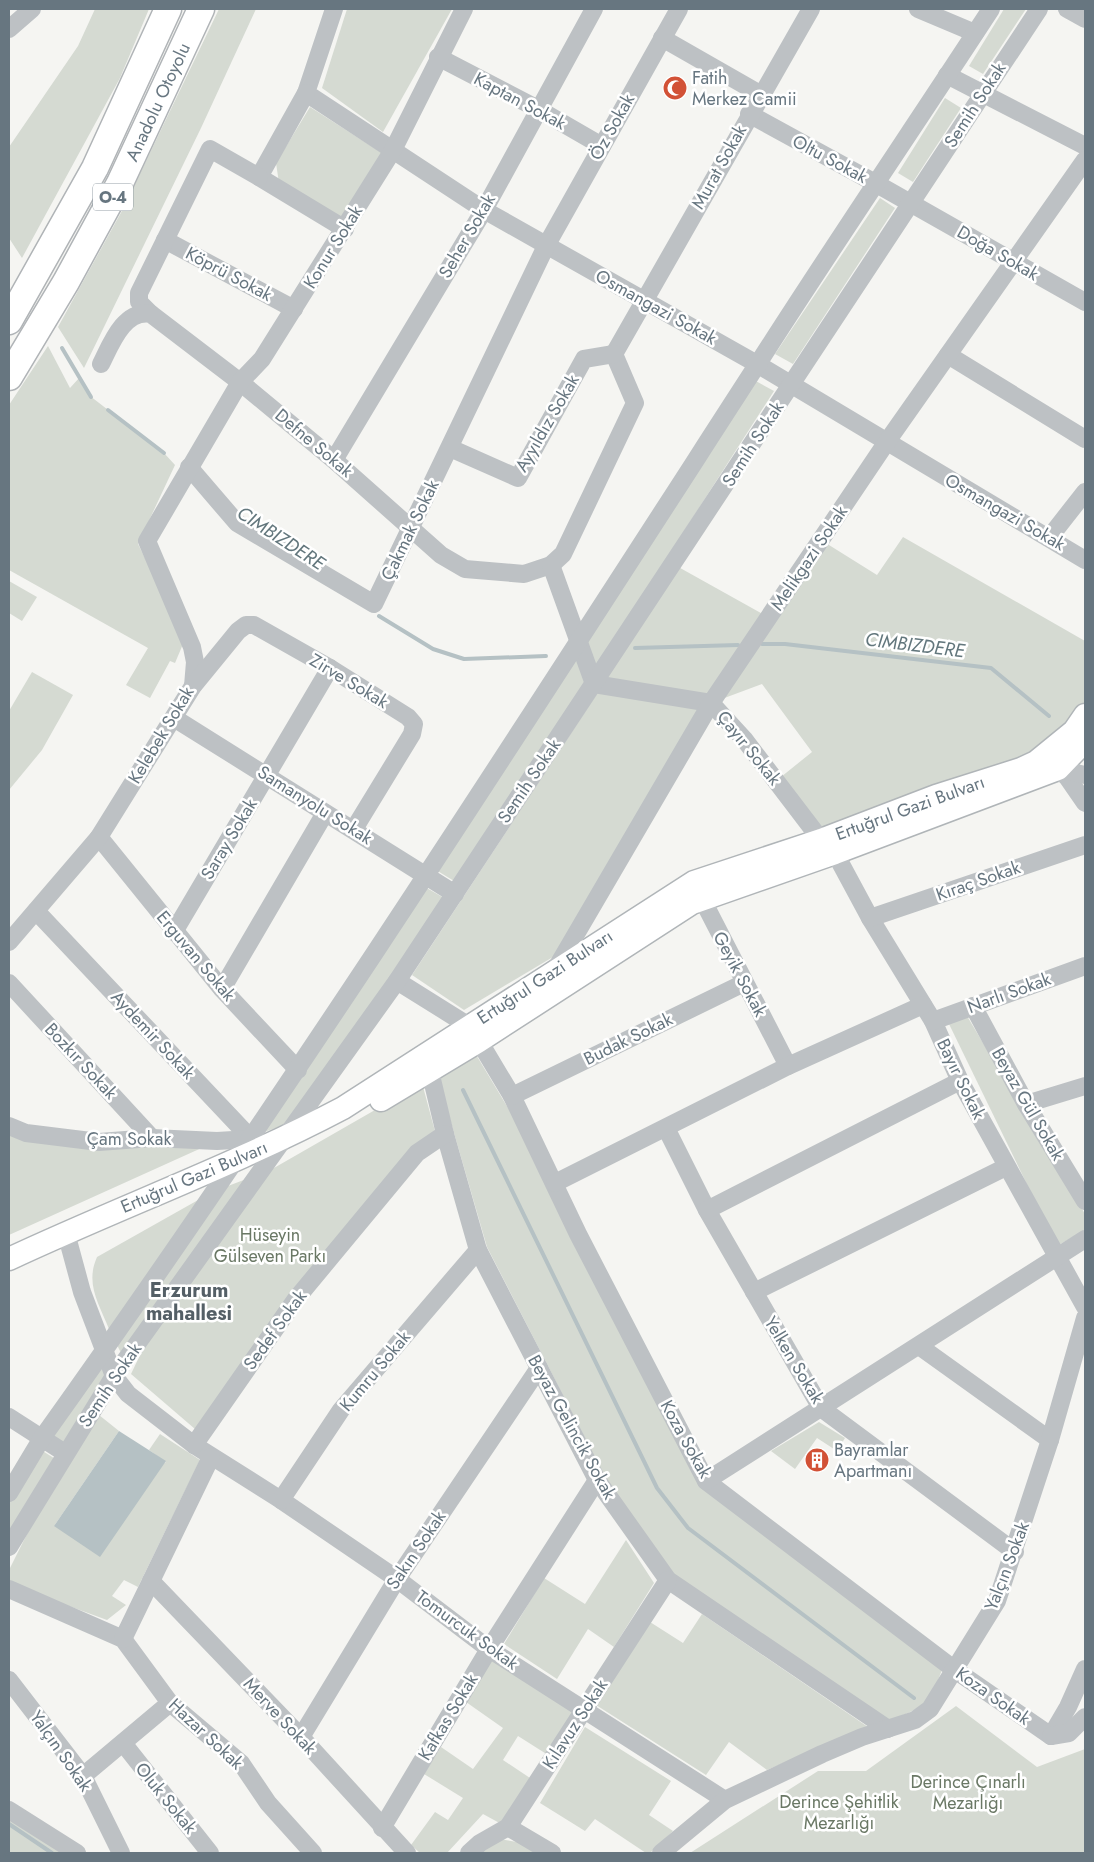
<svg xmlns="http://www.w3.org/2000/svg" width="1094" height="1862" viewBox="0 0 1094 1862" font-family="Jost,sans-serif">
	<rect width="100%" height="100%" fill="#f5f5f2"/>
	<g fill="#d5dad2">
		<path d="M95,9h54l-29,69 -98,180 -13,-20v-91l69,-101z"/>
		<path d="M219,9h37l-55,119 -117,240 -26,-41 65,-118z"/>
		<path d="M347,9h105l-69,123 -61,-44z"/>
		<path d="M1004,9h22l-43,65 -14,-8z"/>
		<path d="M945,98l16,10 -48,74 -15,-9z"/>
		<path d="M310,107l72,46 -38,69 -65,-39 -3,-20z"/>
		<path d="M880,198l15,10 -102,156 -18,-10z"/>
		<path d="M48,346l22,42 10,-11 10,19 74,57 11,12 -37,79 22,44 23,56 -8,19 -5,-2 -20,37 -24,-13 22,-37 -139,-78v-165z"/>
		<path d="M754,380l20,11 -179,279 -11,-26z"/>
		<path d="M903,537l182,104v74l-49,47 -215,78 -45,-59 36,-29 -50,-68 -51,19 -117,-19 79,-120 95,53 53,-77 56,35z"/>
		<path d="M9,581l28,16 -15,24 -13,-8z"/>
		<path d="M576,656l10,27 -132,198 -18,-11z"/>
		<path d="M32,672l41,23 -31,55 -33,40v-79z"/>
		<path d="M598,692l103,17 -143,245 -94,56 -52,-35z"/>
		<path d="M425,887l19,11 -155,225 -30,11z"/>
		<path d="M967,1016l118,198v16l-28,16 -108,-222z"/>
		<path d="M475,1053l48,80 168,337 253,195c-17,43 -17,41 -59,57l-213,-148 -68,-99 -117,-228 -50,-173z"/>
		<path d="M422,1083l14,52 -96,98 -145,196 -64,-55 22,-46 107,-152z"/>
		<path d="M9,1126l17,7 191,8 -208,94z"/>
		<path d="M249,1178l-125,181 -9,-18 105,-152z"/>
		<path d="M207,1195l-98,134c-10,-25 -24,-45 -12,-72z"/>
		<path d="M103,1360l7,17 -45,70 -14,-11z"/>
		<path d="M99,1415l20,16 -65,95 112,-64 -17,-12 11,-16 40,26 -62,127 -14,-7 -12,16 14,9 -19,15 -98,-36v-14l26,-52z"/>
		<path d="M819,1422l26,16 -8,13 -20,-13 -22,31 -24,-18z"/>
		<path d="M41,1450l16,10 -48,78v-37z"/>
		<path d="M626,1540l28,43 -40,64 -26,-18 -31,50 -53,-35 40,-66 41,26z"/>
		<path d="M702,1614l166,113 -101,43 -38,-28 -23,33 -110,-70 54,-83 33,21z"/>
		<path d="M492,1659l82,54 -26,42 -30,-19 -15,24 30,20 -28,46 -22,-12 -36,39h-27l-9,-8 24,-33 13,8 15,-22 -39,-24 17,-27 32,22 30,-41 -37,-26z"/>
		<path d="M956,1706l81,61 48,-18v104h-395l128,-82h48z"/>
		<path d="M585,1727l86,54 -22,34 24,16 -23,22h-4l-51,-34 -10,12 -45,-28z"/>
		<path d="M9,1810l68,43h-68z"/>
		<path d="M499,1839l24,4 16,10h-65z"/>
	</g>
	<path fill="#b5c1c4" d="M119,1431l47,30 -66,96 -46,-31z"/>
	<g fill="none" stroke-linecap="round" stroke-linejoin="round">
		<g stroke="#b5c1c4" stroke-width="4">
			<path d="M62,348l29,49"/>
			<path d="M108,410l56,43"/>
			<path d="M379,616l54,33 31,10 82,-3"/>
			<path d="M762,644h23l206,24 58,48"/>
			<path d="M635,648l103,-3"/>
			<path d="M463,1090l194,398 31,40 226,170"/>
			<path d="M9,1824l43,29"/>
		</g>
		<defs>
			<g id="major">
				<path d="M381,1100l98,-59 213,-138 143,-50 223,-84 27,-28"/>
				<path d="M9,1259c111,-52 226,-94 334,-151l351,-226 127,-42 115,-44 85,-27 15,-7 38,-31 11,-16"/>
			</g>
			<g id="highway">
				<path d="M9,321l86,-153 73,-159"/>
				<path d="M9,377l57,-95 54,-99 81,-174"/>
			</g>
		</defs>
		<use href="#major" stroke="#b0b5b8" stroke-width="25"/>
		<use href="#highway" stroke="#b0b4b7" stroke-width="29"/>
		<g stroke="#bdc1c4" stroke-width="18">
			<path d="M334,9l-28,84 178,117 273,154 328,196"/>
			<path d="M918,9l57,24"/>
			<path d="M1067,9l18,10"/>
			<path d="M9,29l23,-20"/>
			<path d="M662,38l98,56"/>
			<path d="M438,57l100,52 64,37"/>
			<path d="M947,75l138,71"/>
			<path d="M306,93l-47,84 86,52"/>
			<path d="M749,114l126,69 210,119"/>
			<path d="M165,240l129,69"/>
			<path d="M151,314l-12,-12v-9l71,-144 49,28"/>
			<path d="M614,354l197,-345"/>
			<path d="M948,355l137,84"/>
			<path d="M101,364c10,-20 23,-55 50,-50l89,68 94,78 107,95 24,14 59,5 27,-9 12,-11 72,-151 -21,-49"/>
			<path d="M450,448l68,30 66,-119 30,-5"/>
			<path d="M334,460l150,-250 110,-201"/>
			<path d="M189,467l48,56 137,81 172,-358 133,-237"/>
			<path d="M1049,538l36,-46"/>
			<path d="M551,565l43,119"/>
			<path d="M594,684l117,19 33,36 77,101"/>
			<path d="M193,686l2,-24 -3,-15 -45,-106 93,-159 22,-23 131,-209 71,-141"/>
			<path d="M174,718l281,176"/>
			<path d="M1058,769l9,8 18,26"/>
			<path d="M1058,769l27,6"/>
			<path d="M99,837l123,152 76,81"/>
			<path d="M835,853l35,65 63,103 27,60 125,226"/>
			<path d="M697,889l91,177"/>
			<path d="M36,911l221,234"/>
			<path d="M870,918l215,-73"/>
			<path d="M174,932l156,-264"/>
			<path d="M9,942l90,-105 94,-151 45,-55 8,-6h8l76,43 78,49 6,7 -2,10 -58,95"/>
			<path d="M555,970l156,-267 175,-260 199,-283"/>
			<path d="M397,981l72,45 10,15 33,55 66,138 128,247 249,189 96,66"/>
			<path d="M9,983l143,155"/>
			<path d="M222,989l103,-176"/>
			<path d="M973,1006l53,98 59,97"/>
			<path d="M933,1021l152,-55"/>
			<path d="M430,1071l15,63 33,116 119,230 71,100 220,149"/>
			<path d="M512,1096l232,-113"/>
			<path d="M1026,1104l59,-18"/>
			<path d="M9,1126l17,7 73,9 53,-4 65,3 33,-2"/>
			<path d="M666,1128l41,82 114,198 194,144"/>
			<path d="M555,1183l233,-117 135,-61"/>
			<path d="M707,1210l253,-129"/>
			<path d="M69,1244l13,48 32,84 14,18 66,51 87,55 116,79 92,70 236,151"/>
			<path d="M754,1292l252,-125"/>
			<path d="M919,1346l131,94"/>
			<path d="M9,1417l56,36"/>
			<path d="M194,1445l102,-146 121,-146 28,-19"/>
			<path d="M706,1481l379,-242"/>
			<path d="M9,1493l33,-55c251,-351 483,-714 717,-1076 76,-119 155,-235 232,-353"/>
			<path d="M281,1500l60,-90 137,-160"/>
			<path d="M9,1547l105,-171 283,-395 642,-972"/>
			<path d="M151,1581l150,156 106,116"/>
			<path d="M9,1589l114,50 47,64 71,60 27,40 45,50"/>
			<path d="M123,1639l88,-182"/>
			<path d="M9,1680l74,96 38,77"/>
			<path d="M1051,1736l17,-29 17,-38"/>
			<path d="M1051,1736l18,-3 16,-16"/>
			<path d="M301,1737l96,-158 142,-211"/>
			<path d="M123,1743l87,110"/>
			<path d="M83,1776l87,-73"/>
			<path d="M9,1810l68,43"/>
			<path d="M508,1827l44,26"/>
			<path d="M382,1828l107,-179 108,-169"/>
			<path d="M469,1853l11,-10 28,-16 160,-247"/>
			<path d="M661,1853l64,-53 97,-46 40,-17 53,-17 15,-11 67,-108 53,-161 35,-122"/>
		</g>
		<use href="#major" stroke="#fff" stroke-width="22"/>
		<use href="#highway" stroke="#fff" stroke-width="26"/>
	</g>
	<defs>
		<symbol id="mosque-disc" viewBox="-11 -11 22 22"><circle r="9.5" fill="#d25136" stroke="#fff"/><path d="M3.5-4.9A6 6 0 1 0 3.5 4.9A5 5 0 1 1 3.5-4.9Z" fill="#fff"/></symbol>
		<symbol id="building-disc" viewBox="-11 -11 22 22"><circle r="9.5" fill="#d25136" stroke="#fff"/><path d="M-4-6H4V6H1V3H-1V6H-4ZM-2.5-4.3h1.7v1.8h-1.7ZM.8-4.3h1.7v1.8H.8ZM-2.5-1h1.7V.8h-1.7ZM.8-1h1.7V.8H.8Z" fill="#fff"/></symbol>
	</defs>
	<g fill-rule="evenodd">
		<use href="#mosque-disc" x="661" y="74" width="28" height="28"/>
		<use href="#building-disc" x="803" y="1446" width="28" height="28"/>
	</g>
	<g text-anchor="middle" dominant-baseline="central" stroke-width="5" stroke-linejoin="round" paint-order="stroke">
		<rect fill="#fff" stroke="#959fa6" stroke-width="1" x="93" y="183.5" width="40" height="27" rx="4"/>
		<g font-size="16" font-weight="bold" fill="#677680">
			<text x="113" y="197">O-4</text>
		</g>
		<g font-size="18" fill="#677680" stroke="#fff" text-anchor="start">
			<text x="692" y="78">Fatih<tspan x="692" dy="21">Merkez Camii</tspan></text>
			<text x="834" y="1450">Bayramlar<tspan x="834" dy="21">Apartmanı</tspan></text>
		</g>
		<g font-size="18" fill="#677680" stroke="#fff">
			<text transform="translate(520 101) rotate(28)">Kaptan Sokak</text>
			<text transform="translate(158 102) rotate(-65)">Anadolu Otoyolu</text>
			<text transform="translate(975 105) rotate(-57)">Semih Sokak</text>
			<text transform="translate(612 127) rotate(-61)">Öz Sokak</text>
			<text transform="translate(830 159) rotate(28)">Oltu Sokak</text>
			<text transform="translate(719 167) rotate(-61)">Murat Sokak</text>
			<text transform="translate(467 236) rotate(-60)">Seher Sokak</text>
			<text transform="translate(333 247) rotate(-58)">Konur Sokak</text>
			<text transform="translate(998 253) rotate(30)">Doğa Sokak</text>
			<text transform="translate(229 274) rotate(28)">Köprü Sokak</text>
			<text transform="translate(656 307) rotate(29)">Osmangazi Sokak</text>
			<text transform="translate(547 423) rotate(-60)">Ayyıldız Sokak</text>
			<text transform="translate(314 443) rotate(40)">Defne Sokak</text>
			<text transform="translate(753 444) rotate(-57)">Semih Sokak</text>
			<text transform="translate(1005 512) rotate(30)">Osmangazi Sokak</text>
			<text transform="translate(410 530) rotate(-64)">Çakmak Sokak</text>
			<text transform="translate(809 558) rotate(-56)">Melikgazi Sokak</text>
			<text transform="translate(349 681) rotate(31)">Zirve Sokak</text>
			<text transform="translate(161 735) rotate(-59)">Kelebek Sokak</text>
			<text transform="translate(749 748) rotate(51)">Çayır Sokak</text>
			<text transform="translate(529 781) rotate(-56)">Semih Sokak</text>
			<text transform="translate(315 805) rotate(32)">Samanyolu Sokak</text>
			<text transform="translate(910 808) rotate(-20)">Ertuğrul Gazi Bulvarı</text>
			<text transform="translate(229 839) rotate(-59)">Saray Sokak</text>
			<text transform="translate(978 881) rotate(-19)">Kıraç Sokak</text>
			<text transform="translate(196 956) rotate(50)">Erguvan Sokak</text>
			<text transform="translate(740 974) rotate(62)">Geyik Sokak</text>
			<text transform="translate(545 977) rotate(-33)">Ertuğrul Gazi Bulvarı</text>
			<text transform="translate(1009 993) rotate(-20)">Narlı Sokak</text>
			<text transform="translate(153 1035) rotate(47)">Aydemir Sokak</text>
			<text transform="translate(628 1039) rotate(-26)">Budak Sokak</text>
			<text transform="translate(81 1061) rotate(47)">Bozkır Sokak</text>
			<text transform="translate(961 1079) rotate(64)">Bayır Sokak</text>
			<text transform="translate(1028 1104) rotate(60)">Beyaz Gül Sokak</text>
			<text x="129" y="1139">Çam Sokak</text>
			<text transform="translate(194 1177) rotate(-23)">Ertuğrul Gazi Bulvarı</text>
			<text transform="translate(275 1330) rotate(-54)">Sedef Sokak</text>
			<text transform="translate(794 1360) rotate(59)">Yelken Sokak</text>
			<text transform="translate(375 1371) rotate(-50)">Kumru Sokak</text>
			<text transform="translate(110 1385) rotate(-56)">Semih Sokak</text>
			<text transform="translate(572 1427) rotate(61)">Beyaz Gelincik Sokak</text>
			<text transform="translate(686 1439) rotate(61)">Koza Sokak</text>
			<text transform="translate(416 1550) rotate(-56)">Sakın Sokak</text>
			<text transform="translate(1007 1566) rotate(-69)">Yalçın Sokak</text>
			<text transform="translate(467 1630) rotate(36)">Tomurcuk Sokak</text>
			<text transform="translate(993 1696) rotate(35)">Koza Sokak</text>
			<text transform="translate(280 1716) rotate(47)">Merve Sokak</text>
			<text transform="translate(448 1717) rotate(-59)">Kafkas Sokak</text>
			<text transform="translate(575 1724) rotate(-57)">Kılavuz Sokak</text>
			<text transform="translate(206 1734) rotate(43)">Hazar Sokak</text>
			<text transform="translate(61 1751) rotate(55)">Yalçın Sokak</text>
			<text transform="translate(166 1798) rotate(51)">Oluk Sokak</text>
		</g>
		<g font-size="18" fill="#6a7865" stroke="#fff">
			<text x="270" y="1235">Hüseyin<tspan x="270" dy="21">Gülseven Parkı</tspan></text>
			<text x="968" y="1782">Derince Çınarlı<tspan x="968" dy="21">Mezarlığı</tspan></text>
			<text x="839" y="1802">Derince Şehitlik<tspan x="839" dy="21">Mezarlığı</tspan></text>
		</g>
		<g font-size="19" font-style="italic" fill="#63777d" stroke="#fff">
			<text transform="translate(281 538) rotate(33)">CIMBIZDERE</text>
			<text transform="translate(915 645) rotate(7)">CIMBIZDERE</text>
		</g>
		<g font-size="20" font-weight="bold" fill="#545f66" stroke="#fff">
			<text x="189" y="1290">Erzurum<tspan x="189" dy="23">mahallesi</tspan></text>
		</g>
	</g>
	<rect width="1094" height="1862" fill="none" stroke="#677680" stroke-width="20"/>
</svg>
